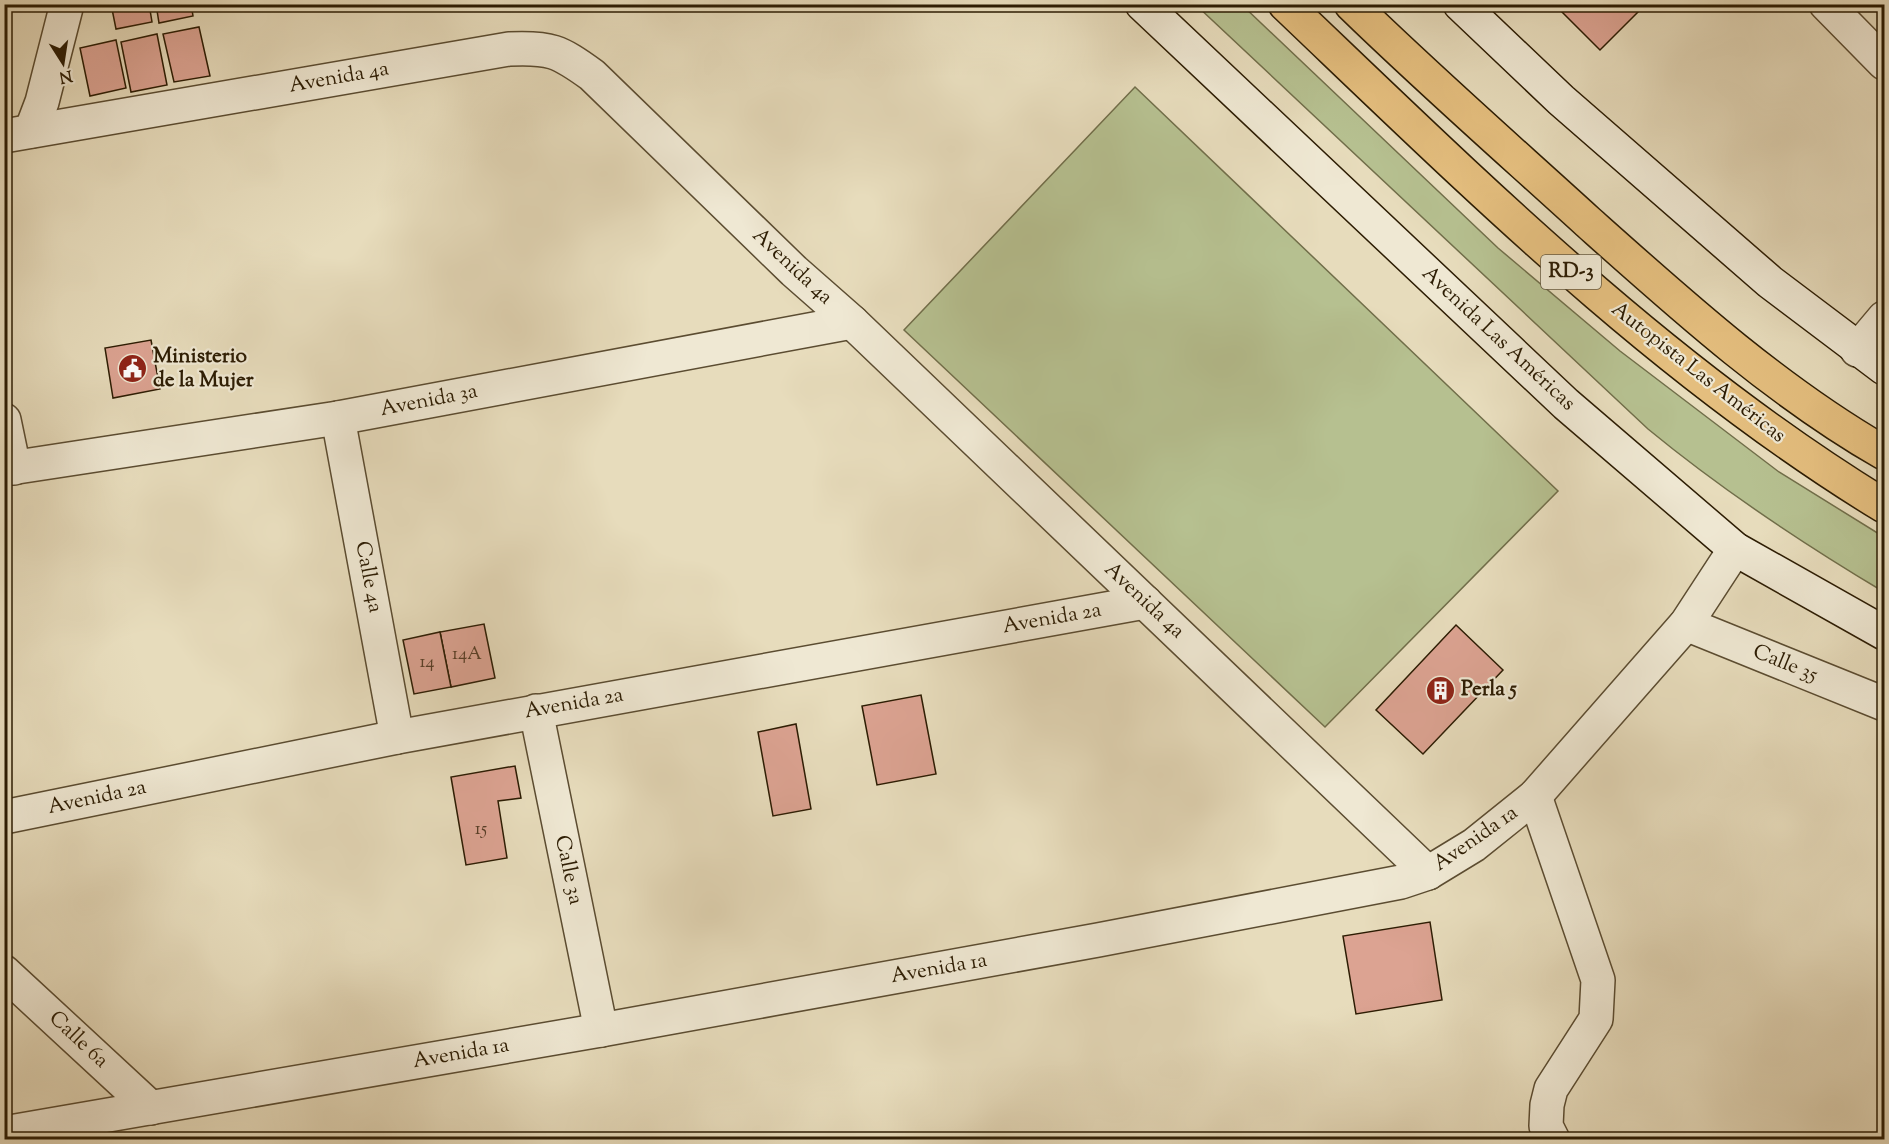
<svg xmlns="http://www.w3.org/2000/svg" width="1889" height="1144" viewBox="0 0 1889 1144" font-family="'Sorts Mill Goudy',serif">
	<rect width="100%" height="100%" fill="#e7dcbc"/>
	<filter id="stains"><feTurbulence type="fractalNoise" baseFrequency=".00333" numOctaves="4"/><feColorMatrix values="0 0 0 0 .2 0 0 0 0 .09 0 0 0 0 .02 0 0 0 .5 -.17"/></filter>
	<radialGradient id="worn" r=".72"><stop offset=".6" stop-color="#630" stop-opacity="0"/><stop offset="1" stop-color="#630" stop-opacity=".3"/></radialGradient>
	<g fill="#b6c090" stroke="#716e4a" stroke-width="1.5">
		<path d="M1196,5h46l256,243 122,103 159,121 105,65v55c-82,-49 -162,-102 -236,-163z"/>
		<path d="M1135,87l423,404 -233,236 -421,-397z"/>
	</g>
	<g fill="#dca392" stroke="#2c1c03" stroke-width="1.5">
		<path d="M4,4h10l1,6 -6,1 2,12 -7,1z"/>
		<path d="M111,4h38l3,18 -36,7z"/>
		<path d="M156,4h35l2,12 -34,7z"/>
		<path d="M1568,4h78l-46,46 -39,-39z"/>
		<path d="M199,27l11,49 -36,6 -11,-48z"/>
		<path d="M157,34l10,51 -36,7 -10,-50z"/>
		<path d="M116,40l10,48 -36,8 -10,-48z"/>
		<path d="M151,340l9,49 -47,9 -8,-50z"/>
		<path d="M484,624l11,54 -44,9 -11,-55z"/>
		<path d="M1456,625l47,45 -80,84 -47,-44z"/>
		<path d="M440,632l11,55 -37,7 -11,-54z"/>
		<path d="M921,695l15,79 -59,11 -15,-79z"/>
		<path d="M796,724l15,85 -38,7 -15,-84z"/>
		<path d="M515,766l6,32 -23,3 9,57 -41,7 -15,-88z"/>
		<path d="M1430,922l12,78 -86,14 -13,-78z"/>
	</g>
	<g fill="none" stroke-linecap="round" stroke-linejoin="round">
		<defs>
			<g id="street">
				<path d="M1826,4l58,59"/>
				<path d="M31,131l11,-29 25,-98"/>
				<path d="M4,136l505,-87c41,-2 50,2 83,26l202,196 58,51 576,551"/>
				<path d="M1857,350l27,-32"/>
				<path d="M338,418l59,319"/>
				<path d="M4,420l10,48"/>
				<path d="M4,469l334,-51 514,-96"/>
				<path d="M1686,624l198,80"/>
				<path d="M536,711l65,319"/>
				<path d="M1535,796l63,184 -2,39 -45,70 -4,16 -1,21 7,14"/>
				<path d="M4,817l393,-80 748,-135"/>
				<path d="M4,972l147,136"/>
				<path d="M4,1133l597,-103 497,-90 303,-58 27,-9 46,-28 61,-49 151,-172 49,-75"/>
			</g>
			<g id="secondary">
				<path d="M1142,4l424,400 169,145 149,84"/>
				<path d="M1460,4l101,96 209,182 114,86"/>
			</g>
			<g id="highway">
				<path d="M1285,4c189,180 376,366 599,502"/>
				<path d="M1351,4c77,75 158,146 237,218 93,83 188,169 296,231"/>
			</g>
		</defs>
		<use href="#street" stroke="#5b4c31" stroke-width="36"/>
		<use href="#secondary" stroke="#2c1c03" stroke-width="36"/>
		<use href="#highway" stroke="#2c1c03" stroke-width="36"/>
		<use href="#street" stroke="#efe8d3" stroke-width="33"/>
		<use href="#secondary" stroke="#efe8d3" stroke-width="33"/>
		<use href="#highway" stroke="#e4be7e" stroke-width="33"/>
	</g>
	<defs>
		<symbol id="civic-disc" viewBox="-11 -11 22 22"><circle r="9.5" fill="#8f2418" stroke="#efe8d3"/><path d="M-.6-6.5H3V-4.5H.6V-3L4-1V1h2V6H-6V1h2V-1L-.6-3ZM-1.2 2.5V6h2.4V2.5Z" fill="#fff"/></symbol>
		<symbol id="building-disc" viewBox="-11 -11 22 22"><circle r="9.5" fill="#8f2418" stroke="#efe8d3"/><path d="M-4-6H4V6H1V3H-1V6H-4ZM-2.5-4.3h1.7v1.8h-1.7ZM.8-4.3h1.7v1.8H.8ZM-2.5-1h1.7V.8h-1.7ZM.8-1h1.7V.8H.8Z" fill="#fff"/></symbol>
	</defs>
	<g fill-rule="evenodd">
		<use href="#civic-disc" x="116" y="352" width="33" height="33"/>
		<use href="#building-disc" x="1424" y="674" width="33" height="33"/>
	</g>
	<g text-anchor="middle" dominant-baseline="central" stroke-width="4.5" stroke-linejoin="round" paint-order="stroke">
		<g font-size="18" fill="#583e27">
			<text x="467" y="655">14A</text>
			<text x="427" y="663">14</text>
			<text x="481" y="830">15</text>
		</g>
		<rect fill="#efe8d3" stroke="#665941" stroke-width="1.5" x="1541" y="255" width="60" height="34" rx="4.5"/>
		<g font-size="20" font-weight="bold" fill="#2c1c03">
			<text x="1571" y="272">RD-3</text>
		</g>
		<g font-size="21" fill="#2c1c03" stroke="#efe8d3">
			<text transform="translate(339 78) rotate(-10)">Avenida 4a</text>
			<text transform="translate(792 267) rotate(43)">Avenida 4a</text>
			<text transform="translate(1498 339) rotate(43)">Avenida Las Américas</text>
			<text transform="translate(1698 373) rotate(38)">Autopista Las Américas</text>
			<text transform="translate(429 401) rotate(-11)">Avenida 3a</text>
			<text transform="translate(368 577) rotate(79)">Calle 4a</text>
			<text transform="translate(1144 601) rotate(43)">Avenida 4a</text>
			<text transform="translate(1052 619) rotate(-10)">Avenida 2a</text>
			<text transform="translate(1785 664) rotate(22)">Calle 35</text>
			<text transform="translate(574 704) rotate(-10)">Avenida 2a</text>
			<text transform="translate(97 798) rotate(-12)">Avenida 2a</text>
			<text transform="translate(1476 839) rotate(-35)">Avenida 1a</text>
			<text transform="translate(568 870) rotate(78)">Calle 3a</text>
			<text transform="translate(939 969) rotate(-10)">Avenida 1a</text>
			<text transform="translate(78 1040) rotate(43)">Calle 6a</text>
			<text transform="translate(461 1054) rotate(-10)">Avenida 1a</text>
		</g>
		<g font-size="21" font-weight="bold" fill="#2c1c03" stroke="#efe8d3" text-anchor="start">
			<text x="153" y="357">Ministerio<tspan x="153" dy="24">de la Mujer</tspan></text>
			<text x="1461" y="690">Perla 5</text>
		</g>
	</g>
	<rect width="1889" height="1144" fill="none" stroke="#e7dcbc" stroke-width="24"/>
	<rect x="6" y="6" width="1877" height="1132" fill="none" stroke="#2c1c03" stroke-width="3"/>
	<rect x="12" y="12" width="1865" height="1120" fill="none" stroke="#2c1c03" stroke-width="1.5"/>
	<g transform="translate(63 63) rotate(168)" stroke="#efe8d3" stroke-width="4.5" paint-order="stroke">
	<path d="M0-4.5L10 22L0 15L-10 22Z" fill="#2c1c03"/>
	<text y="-9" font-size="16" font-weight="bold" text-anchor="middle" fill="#2c1c03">N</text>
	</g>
	<rect width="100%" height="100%" filter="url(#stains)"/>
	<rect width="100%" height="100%" fill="url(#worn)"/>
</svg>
